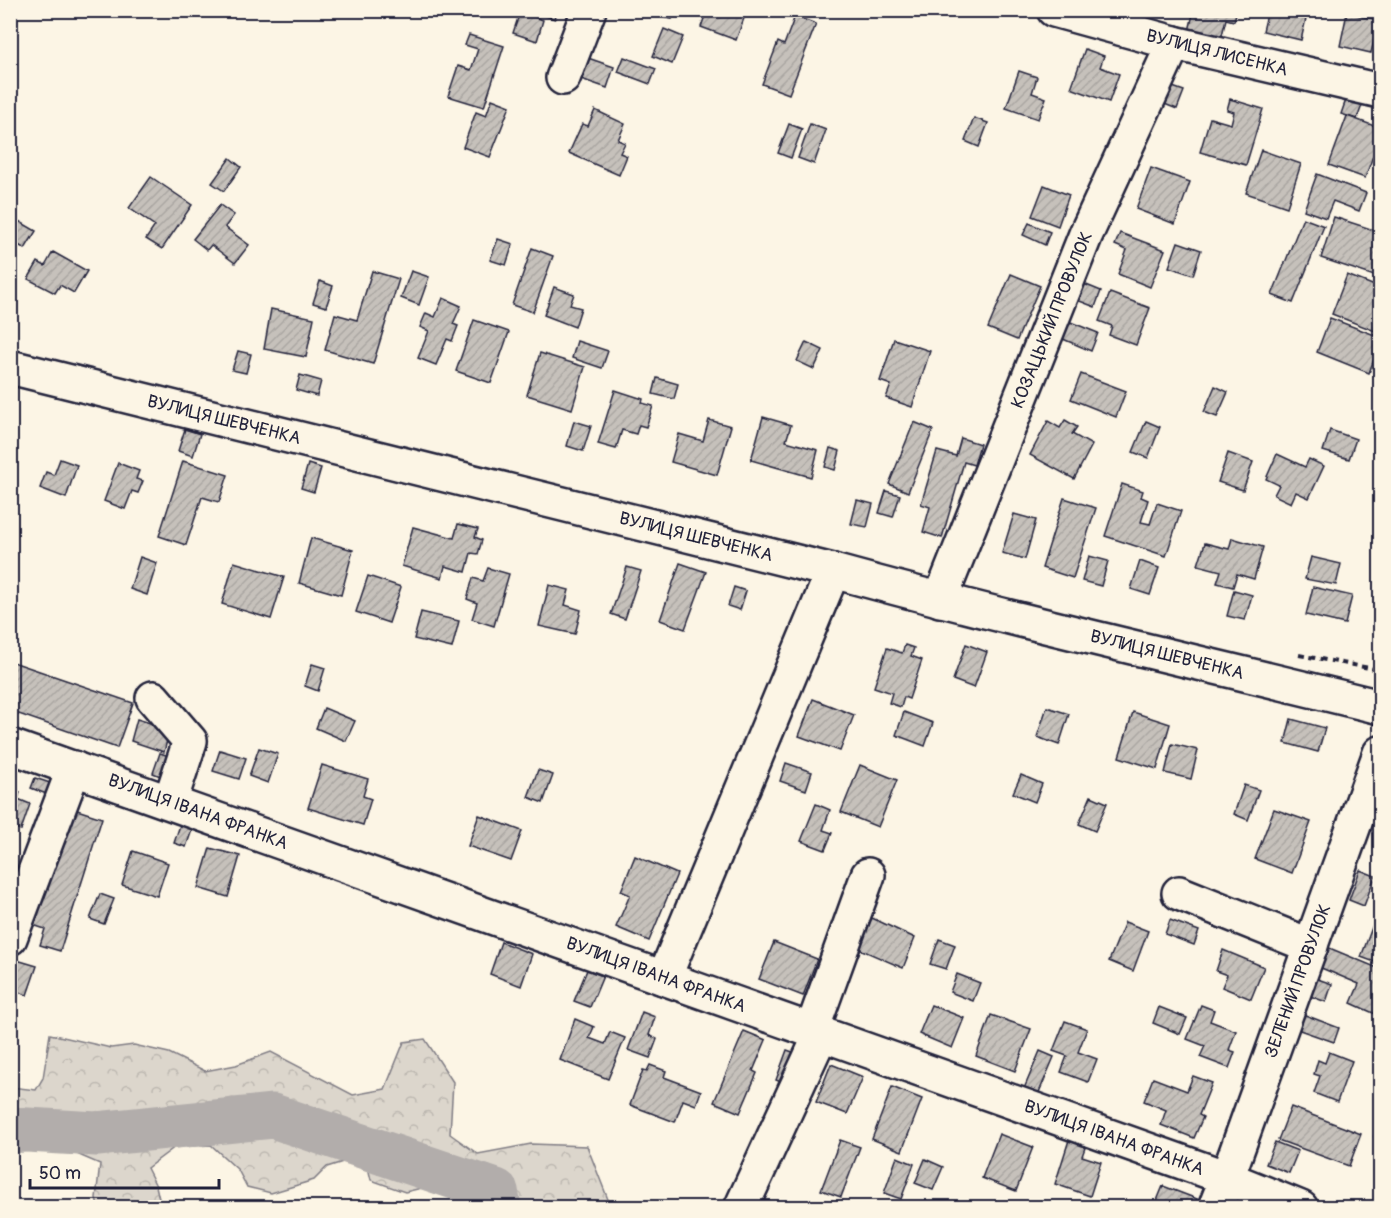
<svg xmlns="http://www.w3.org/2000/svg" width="1391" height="1218" viewBox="0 0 1391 1218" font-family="Pangolin,sans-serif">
	<defs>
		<pattern id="forest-crowns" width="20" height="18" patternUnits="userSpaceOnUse" patternTransform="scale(1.5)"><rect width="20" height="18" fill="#dcd6cc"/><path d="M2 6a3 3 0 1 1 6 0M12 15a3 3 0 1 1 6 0" fill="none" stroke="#bcb7b0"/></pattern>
		<pattern id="building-hatch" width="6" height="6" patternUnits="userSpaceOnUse" patternTransform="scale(1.5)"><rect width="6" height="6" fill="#c6c1bb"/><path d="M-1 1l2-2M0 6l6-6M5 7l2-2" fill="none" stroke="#aaa6a2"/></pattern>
	</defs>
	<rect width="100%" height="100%" fill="#fcf5e5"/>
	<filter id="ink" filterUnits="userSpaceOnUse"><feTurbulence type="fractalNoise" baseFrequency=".0167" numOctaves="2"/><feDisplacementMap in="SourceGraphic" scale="12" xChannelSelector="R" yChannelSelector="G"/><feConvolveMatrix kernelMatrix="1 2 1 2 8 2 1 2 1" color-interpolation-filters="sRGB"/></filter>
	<g filter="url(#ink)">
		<path fill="url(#forest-crowns)" stroke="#7f7c84" stroke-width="1.5" d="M50,1034l61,14 23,-3 35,8 36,18 31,-6 35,-13 82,43 32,-6 19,-47 21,-3 28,43 -3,52 28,20 53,-10 56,2 24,61h-141l-6,-16 -21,-8 -38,9 -34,-12 -6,-25 -38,12 -13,13 -43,13 -24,-6 -9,-17 -27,-25 -36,2 -28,21 9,18 5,21h-63l-2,-9 4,-34 -35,-15 -49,3 -5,2v-67l25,3 7,-12z"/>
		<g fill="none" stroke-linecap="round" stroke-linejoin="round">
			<path stroke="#b2adab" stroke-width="45" d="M10,1129l87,5 176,-18 223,75 3,17"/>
		</g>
		<g fill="url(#building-hatch)" stroke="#22223b" stroke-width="1.5">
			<path d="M527,10h30l-2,9z"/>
			<path d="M628,10h46l-2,9z"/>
			<path d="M707,10h40l-11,30 -35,-13z"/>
			<path d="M1194,10h43l-3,11 -8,-2 -5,20 -32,-8z"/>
			<path d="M1268,10h40l-7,30 -38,-9z"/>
			<path d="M520,12l23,8 -6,21 -24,-8z"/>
			<path d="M1347,13l32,7 -8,33 -31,-7z"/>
			<path d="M795,16l21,8 -27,70 -27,-10 16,-42 6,3z"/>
			<path d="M664,29l19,8 -11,27 -19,-8z"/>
			<path d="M469,35l35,11 -20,61 -36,-11 10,-30 13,4 7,-21 -13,-4z"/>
			<path d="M1085,49l19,7 -4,11 19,7 -10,28 -38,-14z"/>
			<path d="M624,57l32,12 -6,15 -32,-12z"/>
			<path d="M588,58l26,9 -7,21 -26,-9z"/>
			<path d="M1019,71l18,6 -5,16 14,5 -8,21 -32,-11z"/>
			<path d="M1164,84l20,7 -7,18 -20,-8z"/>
			<path d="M1349,91l16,6 -8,22 -16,-5z"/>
			<path d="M492,99l18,7 -20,51 -27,-10 13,-35 10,4z"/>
			<path d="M1230,99l33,10 -17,56 -46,-13 10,-34 21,6 3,-12 -7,-2z"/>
			<path d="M595,110l30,14 -7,16 7,3 -5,10 7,3 -8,19 -50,-22 13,-29 6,2z"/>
			<path d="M1347,116l33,12v9l-15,41 -36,-13z"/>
			<path d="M974,118l14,5 -9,24 -14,-6z"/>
			<path d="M789,124l13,5 -11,29 -13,-5z"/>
			<path d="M810,124l16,6 -12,34 -16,-6z"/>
			<path d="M1261,150l40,14 -14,43 -41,-14z"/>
			<path d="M230,158l11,9 -17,24 -12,-8z"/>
			<path d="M1151,168l39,14 -15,42 -39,-15z"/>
			<path d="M1317,174l49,19 -7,18 -26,-10 -7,17 -22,-8z"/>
			<path d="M151,177l41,28 -30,44 -16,-10 9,-13 -26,-18z"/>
			<path d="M1044,185l25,10 -11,31 -26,-10z"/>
			<path d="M220,205l14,10 -9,12 24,18 -14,18 -24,-18 -4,5 -14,-11z"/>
			<path d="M10,216l26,15 -11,18 -15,-9z"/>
			<path d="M1334,217l46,15v46l-59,-20z"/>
			<path d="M1303,218l21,8 -31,77 -21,-8z"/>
			<path d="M1029,223l21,9 -5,13 -22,-10z"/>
			<path d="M1120,233l45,17 -15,37 -32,-13 9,-24 -12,-5z"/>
			<path d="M498,239l15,5 -7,21 -16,-5z"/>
			<path d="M1178,242l23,8 -8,25 -24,-8z"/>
			<path d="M532,248l21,8 -20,56 -21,-7z"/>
			<path d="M53,252l34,19 -13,22 -14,-8 -5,8 -27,-14 10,-17 7,4z"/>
			<path d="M372,271l27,8 -26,85 -48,-14 10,-36 22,6z"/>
			<path d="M411,271l18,6 -10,28 -18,-7z"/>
			<path d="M1011,274l29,12 -23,54 -29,-12z"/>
			<path d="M1347,275l33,13v45l-48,-19z"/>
			<path d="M320,281l13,5 -7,21 -13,-4z"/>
			<path d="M1079,282l22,9 -6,16 -23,-9z"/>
			<path d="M554,287l20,7 -4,11 11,3 -6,19 -31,-12z"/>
			<path d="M1110,293l40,15 -14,37 -27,-10 3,-9 -13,-5z"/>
			<path d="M443,298l18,8 -8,18 5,2 -6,15 -5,-2 -11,26 -18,-7 11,-27 -9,-4 6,-14 9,4z"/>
			<path d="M271,309l43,9 -8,39 -42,-8z"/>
			<path d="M1330,318l50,19v6l-11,30 -52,-21z"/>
			<path d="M1063,319l35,14 -7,18 -35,-15z"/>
			<path d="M474,320l35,12 -18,51 -35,-12z"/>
			<path d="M894,339l36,12 -18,56 -26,-9 5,-13 -11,-4z"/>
			<path d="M577,341l31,10 -6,17 -30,-10z"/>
			<path d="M806,342l17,8 -9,19 -17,-8z"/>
			<path d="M238,351l13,3 -5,19 -14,-3z"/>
			<path d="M540,353l45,14 -13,42 -45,-14z"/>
			<path d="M1081,374l45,17 -10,26 -45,-18z"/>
			<path d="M300,375l21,6 -4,15 -21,-6z"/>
			<path d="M657,378l21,6 -4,15 -21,-5z"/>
			<path d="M1215,386l13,6 -11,25 -13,-5z"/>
			<path d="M615,390l28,9 -1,4 11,3 -7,21 -7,-2 -3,9 -14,-4 -6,19 -18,-5z"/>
			<path d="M763,417l28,8 -5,16 32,9 -7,27 -60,-17z"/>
			<path d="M709,420l22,6 -14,49 -46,-13 8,-28 24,7z"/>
			<path d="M1065,420l12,7 -5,7 20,11 -18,34 -44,-24 18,-34 12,7z"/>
			<path d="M574,421l17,5 -8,25 -16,-5z"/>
			<path d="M1146,421l14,6 -12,31 -15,-6z"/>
			<path d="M914,422l19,8 -25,62 -19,-8z"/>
			<path d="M185,429l15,5 -7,22 -15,-5z"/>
			<path d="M1330,430l26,9 -7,20 -26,-8z"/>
			<path d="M961,438l19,6 -6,21 -10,-3 -22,76 -19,-6 7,-25 -9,-3 16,-53 19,5z"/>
			<path d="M830,448l10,3 -5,19 -10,-3z"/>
			<path d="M1228,453l25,9 -10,28 -25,-8z"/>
			<path d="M1277,454l28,13 4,-8 15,7 -15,32 -13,-6 -5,11 -17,-8 5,-10 -13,-6z"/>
			<path d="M60,459l17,6 -11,33 -26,-10 6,-16 8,3z"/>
			<path d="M183,461l45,14 -9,27 -17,-5 -16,48 -27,-9z"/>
			<path d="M118,463l21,8 -3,8 7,2 -5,12 -6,-2 -7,18 -21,-8z"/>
			<path d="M308,464l13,4 -7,24 -13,-4z"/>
			<path d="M1122,484l21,7 -2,6 7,3 -7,22 9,2 7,-21 24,8 -15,45 -61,-20z"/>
			<path d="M886,491l14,4 -7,22 -14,-4z"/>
			<path d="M1064,498l32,10 -23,70 -31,-10z"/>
			<path d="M857,500l16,4 -6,23 -16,-3z"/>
			<path d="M1014,514l22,6 -11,39 -23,-6z"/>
			<path d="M458,524l20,5 -3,8 7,3 -4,14 -7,-1 -5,19 -21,-6 -3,12 -40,-12 11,-39 41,11z"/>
			<path d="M311,538l42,12 -12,45 -42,-12z"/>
			<path d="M1232,538l31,9 -9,32 -17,-5 -4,13 -16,-4 4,-12 -23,-6 7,-22 24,6z"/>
			<path d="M1089,556l19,5 -7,25 -19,-5z"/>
			<path d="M140,557l17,6 -10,32 -17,-6z"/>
			<path d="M1311,557l30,7 -5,21 -31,-6z"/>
			<path d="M1140,561l19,7 -9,27 -19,-6z"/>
			<path d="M234,562l50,15 -13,42 -49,-15z"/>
			<path d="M680,563l26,9 -21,57 -25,-9z"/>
			<path d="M627,567l14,4 -16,48 -14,-5z"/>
			<path d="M488,568l21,6 -15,52 -22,-7 5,-16 -10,-4 6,-21 10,3z"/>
			<path d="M368,576l33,11 -12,36 -33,-11z"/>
			<path d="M549,585l20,5 -4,15 16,5 -6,24 -36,-8z"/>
			<path d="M734,587l12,4 -6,19 -12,-4z"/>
			<path d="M1313,587l39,9 -7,28 -39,-9z"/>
			<path d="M1234,590l18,5 -7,25 -18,-4z"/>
			<path d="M421,612l38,9 -7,27 -38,-9z"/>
			<path d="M966,644l21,8 -13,36 -21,-8z"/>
			<path d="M905,645l9,3 -3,8 11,4 -13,39 -5,-2 -3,10 -12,-4 3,-10 -18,-6 13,-39 15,5z"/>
			<path d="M10,661l123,42 -16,45 -107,-37z"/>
			<path d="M312,664l13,4 -7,23 -13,-5z"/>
			<path d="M813,699l41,16 -14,36 -41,-15z"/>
			<path d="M1047,707l22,7 -10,31 -22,-8z"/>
			<path d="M324,708l31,13 -9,20 -30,-13z"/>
			<path d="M904,712l29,11 -8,23 -29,-11z"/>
			<path d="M1133,712l37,12 -13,45 -38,-12z"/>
			<path d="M137,719l33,10 -6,23 -33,-11z"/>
			<path d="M1291,719l34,9 -7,24 -33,-9z"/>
			<path d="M1172,744l26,6 -7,29 -26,-6z"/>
			<path d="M259,748l19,6 -10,29 -19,-7z"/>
			<path d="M220,750l26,8 -7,21 -26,-8z"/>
			<path d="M160,753l15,5 -7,21 -15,-6z"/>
			<path d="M786,763l26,9 -6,18 -26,-9z"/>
			<path d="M322,765l46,14 -5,17 8,3 -8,26 -55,-17z"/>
			<path d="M860,765l37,15 -19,47 -37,-15z"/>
			<path d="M538,770l15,5 -10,28 -15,-6z"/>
			<path d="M1021,775l21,9 -7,18 -22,-9z"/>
			<path d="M35,778l18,6 -4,11 -18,-7z"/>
			<path d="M1244,785l15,5 -11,30 -14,-6z"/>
			<path d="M10,789l10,3 -2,7 12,5 -9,26 -11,-3z"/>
			<path d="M1091,796l16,7 -12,28 -16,-7z"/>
			<path d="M816,804l14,6 -7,20 9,3 -7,17 -24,-9z"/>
			<path d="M74,809l28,9 -42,133 -20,-6 5,-16 -18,-6 21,-65 10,3z"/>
			<path d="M1274,809l37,13 -19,51 -37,-14z"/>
			<path d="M479,815l43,16 -11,30 -43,-15z"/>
			<path d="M181,822l12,5 -7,20 -12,-4z"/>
			<path d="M210,848l30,8 -12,41 -30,-9z"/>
			<path d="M133,851l35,12 -11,33 -35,-11z"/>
			<path d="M635,856l42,18 -28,67 -33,-14 14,-32 -9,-4z"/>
			<path d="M10,870l10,3 -10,17z"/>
			<path d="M1360,870l15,6 -11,30 -15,-6z"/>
			<path d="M100,894l14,5 -10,25 -14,-5z"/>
			<path d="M1377,914l3,1v49l-19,-7z"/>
			<path d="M872,918l43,20 -12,30 -46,-20z"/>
			<path d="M1170,920l29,11 -5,14 -29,-11z"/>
			<path d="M1125,922l23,9 -15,40 -24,-10z"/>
			<path d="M939,939l16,6 -9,24 -16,-5z"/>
			<path d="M501,942l31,12 -11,32 -31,-12z"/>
			<path d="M774,942l43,17 -14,37 -44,-17z"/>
			<path d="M1327,947l53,22v47l-29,-13 8,-19 -40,-17z"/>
			<path d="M1223,950l41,17 -13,32 -29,-12 5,-12 -11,-4z"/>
			<path d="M10,958l27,8 -10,29 -17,-6z"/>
			<path d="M587,970l16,6 -13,31 -16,-6z"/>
			<path d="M957,974l23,9 -7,18 -23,-9z"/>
			<path d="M1309,976l23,8 -6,18 -24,-9z"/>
			<path d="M931,1005l33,13 -12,30 -33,-14z"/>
			<path d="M1201,1005l13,5 -4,11 26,10 -7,19 6,2 -6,16 -29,-11 5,-11 -18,-7z"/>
			<path d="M1159,1007l28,11 -7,16 -27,-11z"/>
			<path d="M642,1012l13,5 -6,18 8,4 -7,19 -22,-8z"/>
			<path d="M1300,1013l39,15 -5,14 -40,-14z"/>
			<path d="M991,1015l40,14 -16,42 -39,-15z"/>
			<path d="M575,1019l19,8 -5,11 16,6 5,-12 15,6 -17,41 -48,-19z"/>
			<path d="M1065,1021l22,8 -9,23 19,7 -9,23 -27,-10 6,-16 -14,-5z"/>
			<path d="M744,1031l22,9 -13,31 4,2 -17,40 -26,-11z"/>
			<path d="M787,1050l17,6 -12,30 -16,-6z"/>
			<path d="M1040,1051l14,6 -17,40 -14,-6z"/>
			<path d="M1329,1052l23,9 -15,41 -23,-9 6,-17 -6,-2 4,-14 7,3z"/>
			<path d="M831,1064l32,13 -16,37 -31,-12z"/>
			<path d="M650,1065l16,6 -2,6 37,14 -5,14 -13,-5 -8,22 -45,-17 13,-35 4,1z"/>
			<path d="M1193,1076l19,7 -13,32 4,2 -9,21 -33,-13 5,-15 -22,-9 9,-23 34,13z"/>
			<path d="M892,1087l30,12 -20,52 -30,-12z"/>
			<path d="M1291,1107l70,27 -12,32 -71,-26z"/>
			<path d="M1379,1120l1,1v18l-6,-2z"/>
			<path d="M999,1134l34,13 -17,44 -34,-13z"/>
			<path d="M840,1140l20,7 -19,50 -20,-7z"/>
			<path d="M1069,1140l17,5 -4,11 19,6 -11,34 -35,-12z"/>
			<path d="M1275,1142l23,9 -9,22 -23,-9z"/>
			<path d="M897,1157l17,7 -13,35 -17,-6z"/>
			<path d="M925,1159l18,8 -10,23 -18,-7z"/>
			<path d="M1163,1186l34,13 -4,9h-39z"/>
		</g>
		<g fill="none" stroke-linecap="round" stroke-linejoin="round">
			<defs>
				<g id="minor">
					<path d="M1054,10l120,33 206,48"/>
					<path d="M563,78l26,-68"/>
					<path d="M10,367l823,204c182,50 365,91 547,136"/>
					<path d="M940,600l146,-366 88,-191"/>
					<path d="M153,698l37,43 -20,61"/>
					<path d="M10,746l1217,432 74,30"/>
					<path d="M1179,893l132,53"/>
					<path d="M10,938l64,-170"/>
					<path d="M664,978l169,-407"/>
					<path d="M812,1030l56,-155"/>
					<path d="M741,1208l80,-174"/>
					<path d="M1215,1208l12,-30 153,-425"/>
				</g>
			</defs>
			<use href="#minor" stroke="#22223b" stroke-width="38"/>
			<path stroke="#22223b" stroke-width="4" stroke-dasharray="6 4.5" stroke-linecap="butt" d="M1299,655l81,15"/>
			<use href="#minor" stroke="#fcf5e5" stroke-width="33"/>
		</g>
	</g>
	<g text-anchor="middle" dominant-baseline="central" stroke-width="6" stroke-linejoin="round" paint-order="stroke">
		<g font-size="18" fill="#22223b" stroke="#fcf5e5">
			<text transform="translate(1217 53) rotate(14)">ВУЛИЦЯ ЛИСЕНКА</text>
			<text transform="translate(1052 320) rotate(-68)">КОЗАЦЬКИЙ ПРОВУЛОК</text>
			<text transform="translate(224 420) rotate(14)">ВУЛИЦЯ ШЕВЧЕНКА</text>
			<text transform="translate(696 537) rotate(14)">ВУЛИЦЯ ШЕВЧЕНКА</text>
			<text transform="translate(1167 655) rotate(14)">ВУЛИЦЯ ШЕВЧЕНКА</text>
			<text transform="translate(198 812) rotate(20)">ВУЛИЦЯ ІВАНА ФРАНКА</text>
			<text transform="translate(656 975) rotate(20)">ВУЛИЦЯ ІВАНА ФРАНКА</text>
			<text transform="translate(1298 981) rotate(-70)">ЗЕЛЕНИЙ ПРОВУЛОК</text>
			<text transform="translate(1114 1138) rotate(20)">ВУЛИЦЯ ІВАНА ФРАНКА</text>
		</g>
	</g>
	<rect width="1391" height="1218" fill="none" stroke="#fcf5e5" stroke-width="36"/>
	<rect x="18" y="18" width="1355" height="1182" fill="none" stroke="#22223b" stroke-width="2" filter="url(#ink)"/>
	<path d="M30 1179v9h189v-9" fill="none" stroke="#22223b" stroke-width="3"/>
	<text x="39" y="1179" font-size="18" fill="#22223b" stroke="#fcf5e5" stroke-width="4.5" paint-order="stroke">50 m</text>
</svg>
